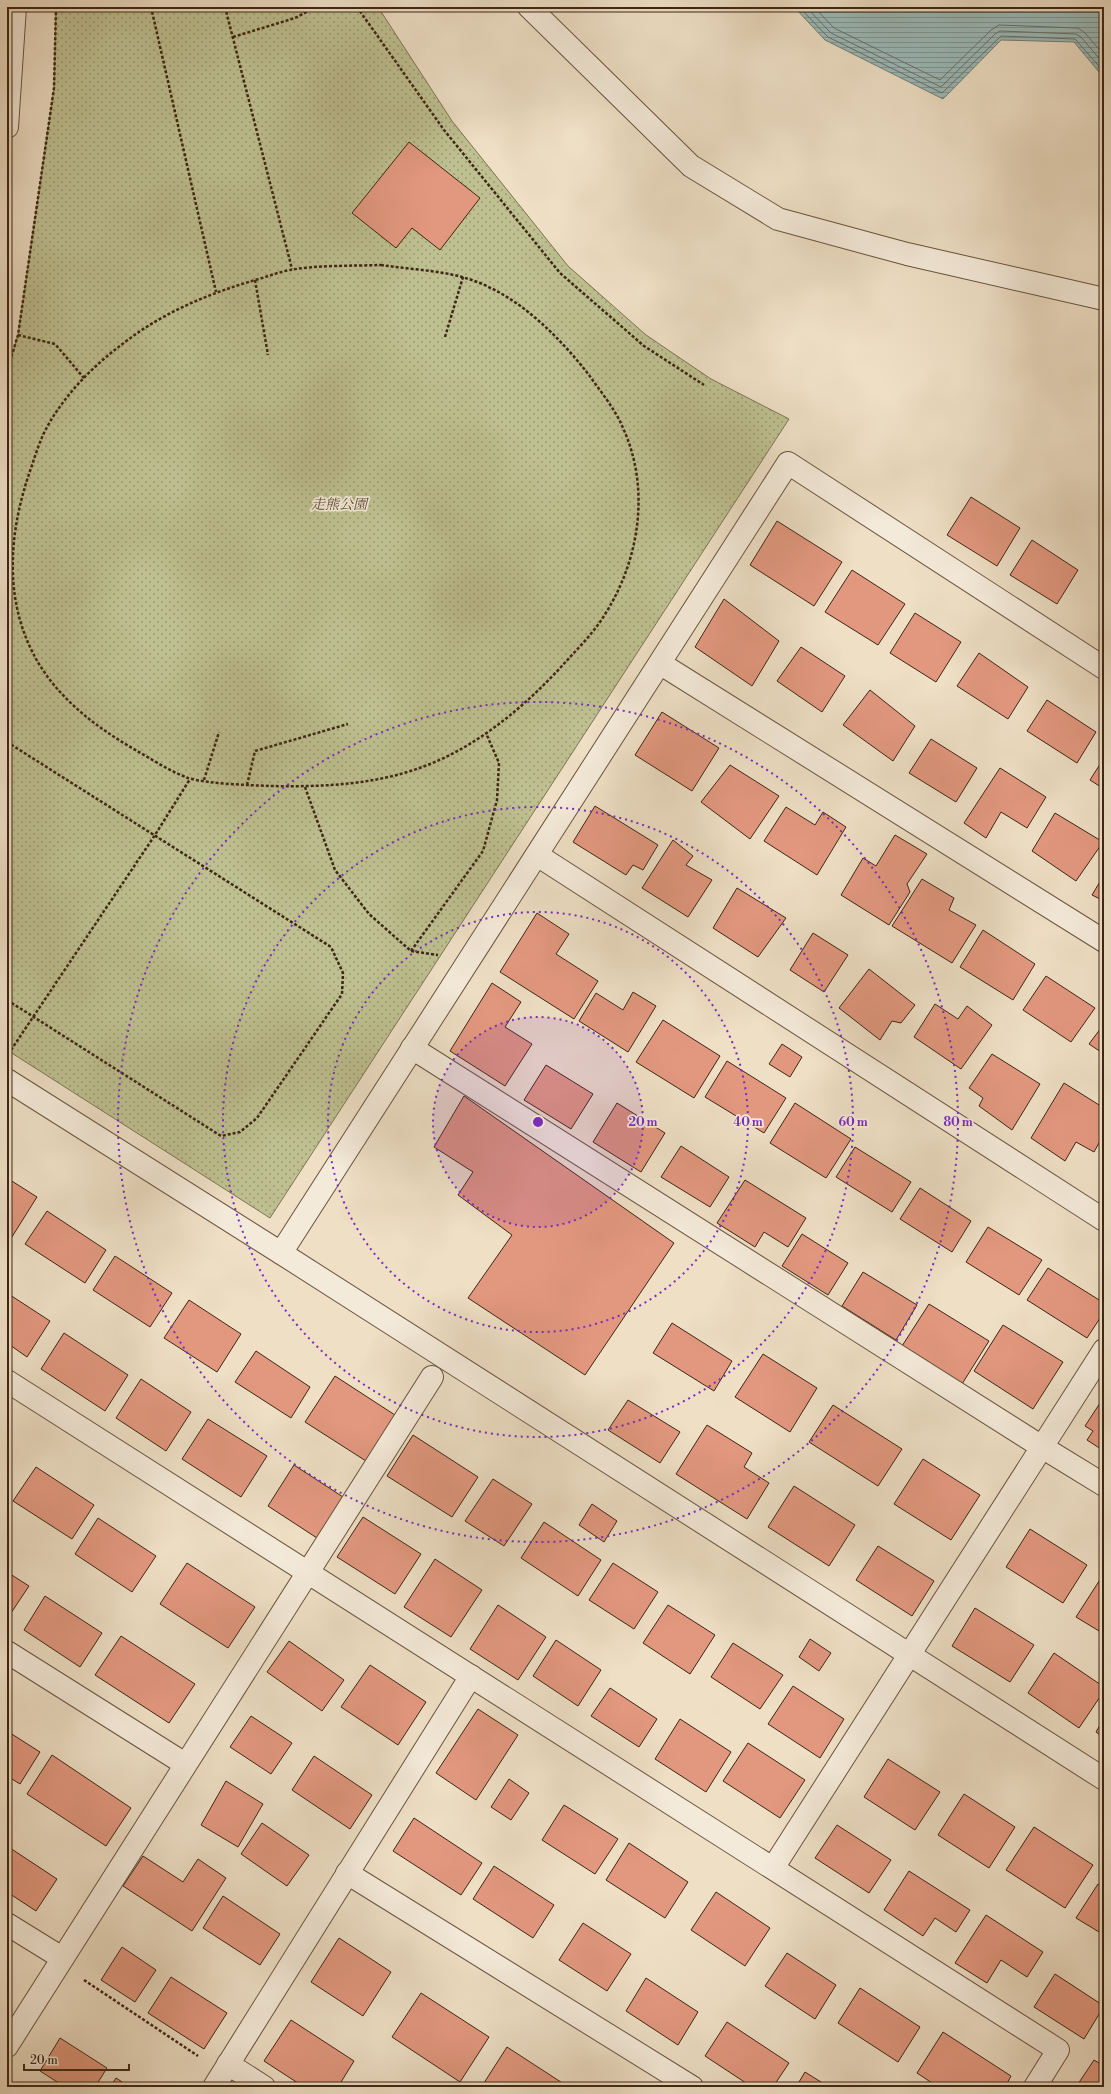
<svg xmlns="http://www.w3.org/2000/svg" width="1111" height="2094" viewBox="0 0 1111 2094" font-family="'Libre Bodoni','Noto Serif JP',serif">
	<defs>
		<pattern id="park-dots" width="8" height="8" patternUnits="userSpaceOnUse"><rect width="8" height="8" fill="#bec091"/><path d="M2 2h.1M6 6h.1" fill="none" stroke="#9c9c75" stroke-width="1.8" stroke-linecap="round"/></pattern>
		<pattern id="water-rules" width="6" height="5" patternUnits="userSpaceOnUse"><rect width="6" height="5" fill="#9bbbbb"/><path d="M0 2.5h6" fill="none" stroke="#809897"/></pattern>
	</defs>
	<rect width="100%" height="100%" fill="#eedfc5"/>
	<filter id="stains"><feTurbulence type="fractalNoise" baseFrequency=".005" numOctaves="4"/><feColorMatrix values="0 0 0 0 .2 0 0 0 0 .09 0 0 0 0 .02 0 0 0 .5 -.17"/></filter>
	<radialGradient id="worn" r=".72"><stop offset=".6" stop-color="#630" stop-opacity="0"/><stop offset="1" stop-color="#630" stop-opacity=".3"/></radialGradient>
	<path fill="url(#park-dots)" stroke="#7e7352" d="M56,7h322l74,114 116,145 78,69 65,44 78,40 -519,799 -263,-168v-679l11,-36 36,-247z"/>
	<path fill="url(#water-rules)" stroke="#767f78" d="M794,7h310v71l-30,-36 -73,-2 -58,59 -118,-59z"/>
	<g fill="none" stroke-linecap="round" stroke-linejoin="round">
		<g stroke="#6c7067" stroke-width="1">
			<path d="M799,7l29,30 114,56 59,-57 74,3 29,33"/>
			<path d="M806,7l25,26 110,54 54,-53 5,-3 76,3 5,3 23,27"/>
			<path d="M814,7l20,21 106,52 51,-50 8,-5 79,3 7,5 19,22"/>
		</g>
	</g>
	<g fill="#e2987f" stroke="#3e2613">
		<path d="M409,142l71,56 -40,52 -28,-22 -16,20 -44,-35z"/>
		<path d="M971,497l49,31 -23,38 -50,-31z"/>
		<path d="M777,521l65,41 -28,44 -64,-41z"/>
		<path d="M1032,540l46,30 -21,34 -47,-29z"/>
		<path d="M852,570l53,34 -27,41 -53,-33z"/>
		<path d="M724,599l55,42 -27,45 -57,-39z"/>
		<path d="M915,613l46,29 -25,40 -46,-29z"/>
		<path d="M801,647l44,29 -23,36 -45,-31z"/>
		<path d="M979,653l49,34 -20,32 -51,-33z"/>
		<path d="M870,690l45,36 -22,35 -50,-36z"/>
		<path d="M1047,700l49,32 -19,31 -50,-32z"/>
		<path d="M662,712l57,36 -27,43 -57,-36z"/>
		<path d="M931,739l46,29 -21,34 -47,-29z"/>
		<path d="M1104,758v31l-14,-9z"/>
		<path d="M730,765l49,31 -29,43 -49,-37z"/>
		<path d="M1000,768l46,29 -19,31 -26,-16 -15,26 -22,-15z"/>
		<path d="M595,806l63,39 -15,25 -10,-5 -7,10 -53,-33z"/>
		<path d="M786,807l29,18 8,-13 23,15 -29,48 -53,-34z"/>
		<path d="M1055,813l48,29 -27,39 -44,-30z"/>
		<path d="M895,835l32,19 -20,30 3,8 -21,33 -48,-30 22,-37 13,8z"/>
		<path d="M673,840l20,16 -7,9 26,15 -24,37 -46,-29z"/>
		<path d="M1104,875v26l-12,-6z"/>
		<path d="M922,879l32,19 -5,12 27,15 -24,38 -60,-37z"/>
		<path d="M737,888l49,30 -28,39 -45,-29z"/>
		<path d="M537,913l32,21 -13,20 42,27 -24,38 -74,-47z"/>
		<path d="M983,930l52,34 -22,36 -53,-33z"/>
		<path d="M813,933l35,22 -24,37 -34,-22z"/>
		<path d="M869,969l46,36 -14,18 -9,-2 -12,19 -41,-32z"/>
		<path d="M1046,976l49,32 -24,34 -48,-32z"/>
		<path d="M492,983l29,19 -16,25 27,17 -27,42 -55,-35z"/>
		<path d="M633,992l23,14 -28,46 -49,-31 17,-28 27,17z"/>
		<path d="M935,1004l23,15 9,-13 25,19 -31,44 -47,-32z"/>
		<path d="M663,1020l57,36 -26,42 -58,-36z"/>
		<path d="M1104,1024v30l-15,-10z"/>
		<path d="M782,1044l20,13 -12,20 -21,-13z"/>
		<path d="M992,1054l48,30 -28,46 -33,-24 4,-8 -14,-10z"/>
		<path d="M727,1061l59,37 -22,35 -59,-36z"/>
		<path d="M546,1065l47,29 -22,35 -47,-29z"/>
		<path d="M1064,1083l40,25v26l-10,18 -18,-10 -11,19 -34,-23z"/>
		<path d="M464,1096l210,147 -89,132 -117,-77 44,-63 -54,-40 15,-23 -39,-25z"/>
		<path d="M617,1103l48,30 -24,39 -48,-30z"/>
		<path d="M795,1103l56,36 -25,39 -56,-35z"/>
		<path d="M681,1146l48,31 -19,30 -49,-30z"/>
		<path d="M855,1147l56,35 -19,30 -56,-35z"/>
		<path d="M1104,1158v8l-4,-2z"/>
		<path d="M7,1178l30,19 -27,43 -3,-1z"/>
		<path d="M745,1180l61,38 -18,29 -24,-15 -9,15 -38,-24z"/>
		<path d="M920,1188l51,33 -19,31 -52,-33z"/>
		<path d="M47,1211l59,39 -21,33 -60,-39z"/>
		<path d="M988,1227l54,33 -23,35 -53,-33z"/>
		<path d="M802,1234l46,29 -20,32 -46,-29z"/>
		<path d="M115,1256l57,37 -22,34 -57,-37z"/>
		<path d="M1048,1268l56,35v9l-17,26 -60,-38z"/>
		<path d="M863,1272l54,33 -21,35 -54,-34z"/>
		<path d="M7,1293l43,28 -23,36 -20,-14z"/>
		<path d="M189,1300l52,34 -24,38 -53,-34z"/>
		<path d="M929,1304l60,37 -27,43 -60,-38z"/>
		<path d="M672,1323l60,38 -18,30 -61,-38z"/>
		<path d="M1003,1325l60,37 -30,47 -59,-38z"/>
		<path d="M64,1333l64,42 -23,36 -64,-42z"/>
		<path d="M256,1351l54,36 -19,31 -56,-36z"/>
		<path d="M763,1354l54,34 -27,44 -55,-35z"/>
		<path d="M335,1376l60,39 -29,46 -61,-39z"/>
		<path d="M141,1379l50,33 -25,39 -50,-33z"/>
		<path d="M628,1400l52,32 -20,31 -52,-33z"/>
		<path d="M1102,1400l2,1v50l-17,-11 6,-9 -8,-5z"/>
		<path d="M833,1405l69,44 -24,37 -69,-44z"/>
		<path d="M208,1419l59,37 -26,41 -59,-38z"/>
		<path d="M707,1425l45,28 -8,14 25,16 -22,36 -71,-45z"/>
		<path d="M413,1435l65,42 -26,40 -65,-41z"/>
		<path d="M923,1459l57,36 -29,45 -57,-36z"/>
		<path d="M294,1465l49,32 -26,41 -49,-32z"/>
		<path d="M36,1467l58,38 -22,34 -59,-38z"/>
		<path d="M493,1479l39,25 -28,42 -39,-25z"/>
		<path d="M794,1486l61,39 -26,41 -61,-39z"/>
		<path d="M592,1504l25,17 -13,21 -25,-17z"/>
		<path d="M363,1517l58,37 -26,40 -58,-37z"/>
		<path d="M98,1518l58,38 -24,36 -57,-38z"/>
		<path d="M544,1522l57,38 -23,36 -57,-38z"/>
		<path d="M1030,1529l57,36 -24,38 -57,-36z"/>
		<path d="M878,1546l56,35 -22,35 -56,-36z"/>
		<path d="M435,1559l47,31 -31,47 -47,-30z"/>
		<path d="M187,1563l68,44 -27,41 -68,-44z"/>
		<path d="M613,1563l45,29 -24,37 -45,-29z"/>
		<path d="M7,1572l22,14 -22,33z"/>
		<path d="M1103,1575l1,1v58l-28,-17z"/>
		<path d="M45,1596l57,37 -22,34 -56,-37z"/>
		<path d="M498,1605l48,32 -28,43 -48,-31z"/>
		<path d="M668,1605l47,30 -25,39 -47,-31z"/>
		<path d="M975,1608l59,37 -24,37 -58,-36z"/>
		<path d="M121,1636l74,48 -26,39 -74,-48z"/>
		<path d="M810,1639l21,14 -12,18 -20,-14z"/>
		<path d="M556,1640l45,30 -23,36 -45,-30z"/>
		<path d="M289,1641l55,39 -22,31 -55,-39z"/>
		<path d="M733,1643l50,32 -23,34 -49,-32z"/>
		<path d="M1054,1653l50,34v4l-25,37 -51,-35z"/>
		<path d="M370,1665l56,37 -28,43 -57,-38z"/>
		<path d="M793,1686l51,33 -24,39 -52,-34z"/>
		<path d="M610,1688l47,31 -18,28 -48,-31z"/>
		<path d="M478,1709l40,26 -42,65 -40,-27z"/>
		<path d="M251,1716l41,27 -21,31 -41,-27z"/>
		<path d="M1104,1718v20l-8,-6z"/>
		<path d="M680,1719l51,33 -25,40 -51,-33z"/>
		<path d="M7,1731l33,21 -20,32 -13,-8z"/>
		<path d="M748,1743l57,37 -25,38 -57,-37z"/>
		<path d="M52,1755l79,53 -25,38 -79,-52z"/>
		<path d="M314,1756l58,39 -22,34 -58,-39z"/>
		<path d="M888,1759l52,33 -25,38 -51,-33z"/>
		<path d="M509,1779l20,14 -18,27 -20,-13z"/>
		<path d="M226,1781l37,23 -25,43 -37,-22z"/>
		<path d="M964,1794l51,33 -26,41 -51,-33z"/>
		<path d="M564,1805l54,34 -23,35 -53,-34z"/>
		<path d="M414,1818l68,45 -21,32 -68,-44z"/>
		<path d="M262,1823l47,32 -22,31 -46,-32z"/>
		<path d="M837,1825l54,35 -22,33 -54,-35z"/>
		<path d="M1034,1827l59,38 -28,43 -59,-38z"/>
		<path d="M629,1843l59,39 -23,36 -59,-38z"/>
		<path d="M7,1846l50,33 -21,32 -29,-19z"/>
		<path d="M143,1856l40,26 15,-23 28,19 -34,53 -69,-45z"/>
		<path d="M494,1866l60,39 -21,33 -60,-39z"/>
		<path d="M909,1871l61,39 -14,22 -21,-14 -12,18 -39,-26z"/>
		<path d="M1098,1884l6,4v47l-28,-17z"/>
		<path d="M716,1892l54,36 -25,38 -54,-36z"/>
		<path d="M223,1896l57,38 -20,31 -57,-37z"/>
		<path d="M986,1915l57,37 -16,25 -26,-17 -14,23 -32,-20z"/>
		<path d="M583,1923l48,31 -24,37 -48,-31z"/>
		<path d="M339,1938l52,34 -28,44 -52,-34z"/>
		<path d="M122,1947l34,23 -21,32 -34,-22z"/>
		<path d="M787,1953l49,32 -21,34 -50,-33z"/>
		<path d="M1055,1974l49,32 -20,33 -50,-32z"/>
		<path d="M171,1977l56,36 -23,36 -56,-36z"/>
		<path d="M646,1978l52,34 -20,33 -52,-34z"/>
		<path d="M860,1988l60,39 -22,35 -60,-39z"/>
		<path d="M421,1993l68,44 -29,45 -68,-45z"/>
		<path d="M291,2020l63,41 -16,26h-34l-40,-26z"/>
		<path d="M1104,2021v9l-4,-3z"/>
		<path d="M727,2022l62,41 -16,24h-21l-47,-31z"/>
		<path d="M943,2032l68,44 -6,11h-67l-21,-14z"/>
		<path d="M60,2038l47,30 -12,19h-30l-25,-16z"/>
		<path d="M507,2047l60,39v1l-85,-1z"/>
		<path d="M1094,2060l10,6v21h-28z"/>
		<path d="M805,2072l24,15h-33z"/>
		<path d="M116,2078l14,9h-20z"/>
	</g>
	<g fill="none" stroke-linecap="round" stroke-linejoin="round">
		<defs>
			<g id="minor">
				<path d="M529,7l162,159 87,53 129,35 197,45"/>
				<path d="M7,127l8,-120"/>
				<path d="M661,664l443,277"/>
				<path d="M537,855l567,365"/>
				<path d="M412,1048l630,399 62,38"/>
				<path d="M7,1080l274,173 823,526"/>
				<path d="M281,1253l507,-790 316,205"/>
				<path d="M7,1381l1051,669 -23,37"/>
				<path d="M7,1652l178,112"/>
				<path d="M773,1868l331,-518"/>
				<path d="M347,1873l345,214"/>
				<path d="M7,1924l55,34"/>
				<path d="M7,2046l425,-669"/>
				<path d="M228,2064l36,23"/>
				<path d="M214,2087l257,-411"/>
			</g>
		</defs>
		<use href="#minor" stroke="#6a5440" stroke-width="24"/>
		<g stroke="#3e2613" stroke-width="2.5" stroke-dasharray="3 2" stroke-linecap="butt">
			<path d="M151,7l65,285"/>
			<path d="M225,7l67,262"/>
			<path d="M357,7l87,123 116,143 84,73 60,39"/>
			<path d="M233,37l62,-19 21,-11"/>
			<path d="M381,265c26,4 55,5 81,12 52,14 95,57 127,98 12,17 26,34 34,53 27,59 17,129 -16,183 -12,21 -30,38 -46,56 -36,39 -81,77 -131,97 -52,21 -105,23 -160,22 -21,-1 -62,-2 -82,-8 -19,-7 -38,-20 -56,-30 -37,-22 -70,-47 -93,-84 -36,-60 -31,-129 -9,-193 5,-14 9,-29 16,-42 18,-34 48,-64 79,-87 39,-30 83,-48 130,-62 12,-3 23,-8 35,-10 27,-5 63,-4 91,-5z"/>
			<path d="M255,280l13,75"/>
			<path d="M18,335l37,9 29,34"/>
			<path d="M445,337l18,-60"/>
			<path d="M7,371l11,-36 36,-247 2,-81"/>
			<path d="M7,742l324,205 12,26 -1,21 -85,124 -17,14 -19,4 -214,-136"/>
			<path d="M204,780l15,-48"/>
			<path d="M247,785l8,-34 93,-27"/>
			<path d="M305,787l30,83 34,44 42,37 27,4"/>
			<path d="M411,951l72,-100 14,-51 2,-37 -13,-30"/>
			<path d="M11,1050l144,-215 35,-56"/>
			<path d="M84,1980l114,76"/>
		</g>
		<use href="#minor" stroke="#f4ead9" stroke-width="22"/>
	</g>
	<circle cx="538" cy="1122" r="105" fill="#7b2cbf" fill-opacity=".12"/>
	<g fill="none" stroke="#7b2cbf" stroke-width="2" stroke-dasharray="2 4">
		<circle cx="538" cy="1122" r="105"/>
		<circle cx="538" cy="1122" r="210"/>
		<circle cx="538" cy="1122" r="315"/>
		<circle cx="538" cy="1122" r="420"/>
	</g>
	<g text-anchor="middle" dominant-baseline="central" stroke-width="3.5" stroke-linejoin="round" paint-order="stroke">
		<g font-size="14" font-style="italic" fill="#5e4c32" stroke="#f4ead9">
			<text x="339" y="505">走熊公園</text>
		</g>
	</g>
	<circle cx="538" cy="1122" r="6" fill="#7b2cbf" stroke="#f4ead9" stroke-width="2"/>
	<g font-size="12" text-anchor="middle" font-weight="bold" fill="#7b2cbf" stroke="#f4ead9" stroke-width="3.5" stroke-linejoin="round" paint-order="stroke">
		<text x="643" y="1126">20 m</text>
		<text x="748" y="1126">40 m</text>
		<text x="853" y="1126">60 m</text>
		<text x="958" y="1126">80 m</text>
	</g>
	<rect width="1111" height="2094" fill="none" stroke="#eedfc5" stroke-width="24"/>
	<rect x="8" y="8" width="1095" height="2078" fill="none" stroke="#3e2613" stroke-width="2"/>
	<rect x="12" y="12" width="1087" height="2070" fill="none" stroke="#3e2613"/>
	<path d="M24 2064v6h105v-6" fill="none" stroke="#3e2613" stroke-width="2"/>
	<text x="30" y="2064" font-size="12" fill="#3e2613" stroke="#f4ead9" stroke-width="3" paint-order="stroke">20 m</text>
	<rect width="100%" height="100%" filter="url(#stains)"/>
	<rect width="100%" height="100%" fill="url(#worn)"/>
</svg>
